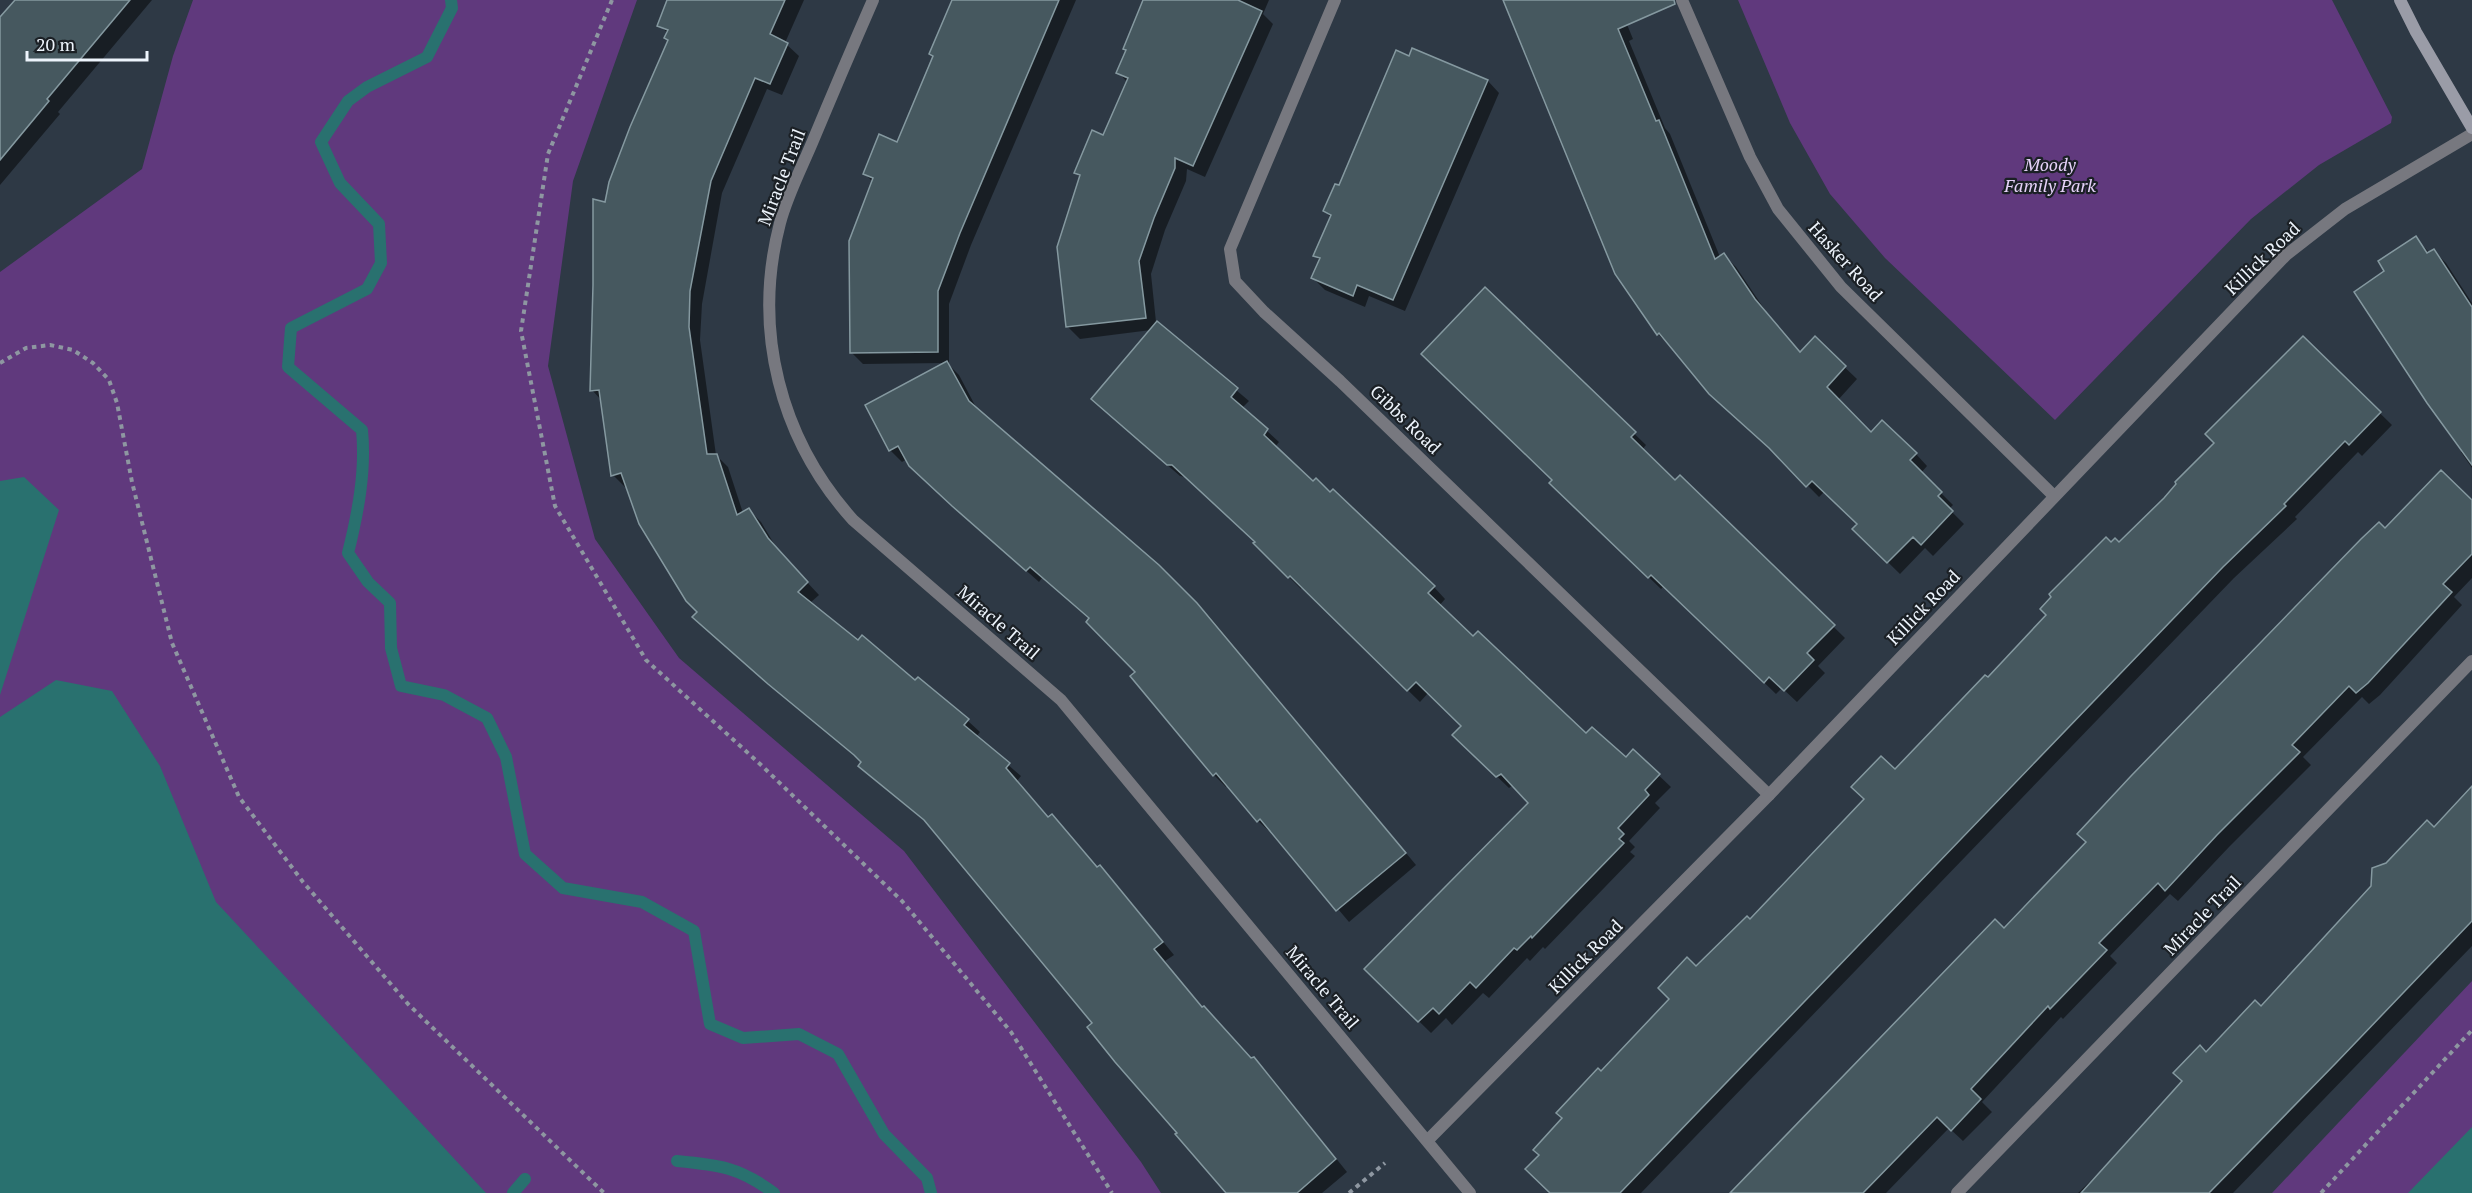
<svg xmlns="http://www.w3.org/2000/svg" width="2472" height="1193" viewBox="0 0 2472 1193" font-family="'PT Serif',serif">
	<rect width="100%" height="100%" fill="#2e3945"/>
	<g fill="#60397d">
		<path d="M193,0h444l-64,181 -25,185 47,173 84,119 225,193 237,311 20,31h-1161v-921l142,-103 31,-113z"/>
		<path d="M1738,0h594l60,117 -1,6 -72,42 -68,54 -196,201 -170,-162 -55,-64 -40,-71z"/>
		<path d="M2472,981v212h-200z"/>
	</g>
	<g fill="#29716f">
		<path d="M24,477l35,33 -59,185v-214z"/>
		<path d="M56,680l56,11 48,75 56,136 270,291h-486v-476z"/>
		<path d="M2472,1127v66h-64z"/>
	</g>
	<g fill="#0007">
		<path d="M16,0h136l-94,112 2,2 -60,71v-166z"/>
		<path d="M673,0h131l-19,43 14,13 -17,39 -15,-6 -45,104 -20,111 -2,36 16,115 12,12 15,46 6,-3 12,12 18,30 40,43 -9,8 48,39 58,41 2,-4 50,42 12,11 -4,5 45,39 -4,5 32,37 3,-2 46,52 1,-1 12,11 63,77 -9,6 38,47 49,52 1,-1 12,11 82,102 -25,21h-94l-134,-169 -163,-198 -59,-48 -12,-12 3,-4 -81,-66 -88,-79 6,-5 -73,-126 -2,1 -12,-12 -11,-74 -10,-11 14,-186 63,-163 -1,-8 -7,-6z"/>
		<path d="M953,0h123l-105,245 -22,59v61l10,10 19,36 180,155 51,50 207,249 -67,57 -77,-91 -2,1 -12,-11 -30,-36 -2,2 -12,-12 -82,-99 5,-4 -46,-53 -49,-41 -3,4 -116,-104 -16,-19 -5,3 -12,-12 56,-87 -83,1 -12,-12 22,-170 -8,-8 33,-30 36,-86 -3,-4z"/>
		<path d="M1145,0h124l-6,14 10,10 -68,153 -18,-8 -1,12 -21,49 -14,44 5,48 93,79 -7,7 37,34 -4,5 38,37 17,10 3,-3 101,96 11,12 -6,7 34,32 113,97 40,24 7,-8 38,36 -16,16 5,5 -31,33 6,6 -5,5 5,4 -90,93 -2,-2 -13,14 -3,-3 -38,40 -6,-5 -31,32 -6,-7 -15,15 -65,-64 164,-166 -17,-18 -4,3 -55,-53 9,-9 -34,-34 -9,10 -118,-115 -1,2 -46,-46 1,-1 -71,-65 -5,-1 -75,-65 46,-81 -71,9 -12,-12 13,-149 -5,-5 28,-36 24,-54 -10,-11z"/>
		<path d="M1504,0h113l16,39 -4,2 36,87 5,6 50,123 4,-2 12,12 31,46 34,40 14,-14 42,40 -19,21 33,34 45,20 11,12 -6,7 32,32 -4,4 15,15 -31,32 -8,-8 -25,26 -46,-45 5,-4 -35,-33 -5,5 -161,-163z"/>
		<path d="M1413,50l75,31 11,12 -94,218 -36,-15 -4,11 -40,-17 -12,-12 7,-17 -5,-6 16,-37 -6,-7z"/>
		<path d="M2415,238l15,15 4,-2 12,12 26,40v165l-11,-16 2,-2 -76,-178z"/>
		<path d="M1485,289l161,156 -4,5 33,32 5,-5 165,161 -27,28 7,7 -28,29 -15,-14 -6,6 -112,-108 -3,3 -109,-106 2,-2z"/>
		<path d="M2303,338l89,87 -30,31 -4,-4 -63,65 2,2 -63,59 -593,615h-90l-10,-38 60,-82 70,-74 25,-30 54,-48 145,-150 93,-91 123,-136h8l47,-45 51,-56z"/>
		<path d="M2472,502v76l-18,19 8,8 -82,90 -11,9 -7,-7 -59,60 8,8 -82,82 -51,54 -8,-7 -60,62 7,7 -54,56 -2,-2 -79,85 10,10 -29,29 -14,-13 -63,65h-155l273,-263 381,-400z"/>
		<path d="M2472,789v157l-239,247h-155l32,-31 96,-108 55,-46 112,-122 14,-22 47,-35z"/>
	</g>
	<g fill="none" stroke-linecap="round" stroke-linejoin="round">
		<g stroke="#29716f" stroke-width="12">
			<path d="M451,0l1,8 -25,49 -60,30 -19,14 -27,41 19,41 39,41 2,39 -14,26 -76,39 -3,39 74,63c4,41 -4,83 -14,123l20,29 22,21 1,45 10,38 43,9 43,23 19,39 19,97 38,34 79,14 52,29 16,93 33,14 56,-4 39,20 46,80 43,44 4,15"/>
			<path d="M677,1161c42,4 62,6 97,32"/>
			<path d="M513,1193l12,-14"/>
		</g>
	</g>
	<g fill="#46585f" stroke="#8599a0" stroke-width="1.5">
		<path d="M15,0h115l-83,99 2,2 -49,59v-143z"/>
		<path d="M667,0h118l-15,34 18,9 -18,41 -15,-6 -44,103 -21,110 -1,36 18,127h10l20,61 12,-7 19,30 40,44 -10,10 60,48 4,-5 53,45 3,-3 51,42 -5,6 46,38 -4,5 42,49 4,-3 45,53 3,-2 63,77 -9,7 48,58 2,-1 47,52 3,-1 82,102 -39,34h-71l-51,-59 2,-1 -62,-71 -28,-35 5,-4 -168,-203 -66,-54 3,-4 -7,-7 -86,-71 -76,-67 5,-5 -11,-11 -47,-77 -18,-51 -10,3 -12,-86 -9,1 3,-106v-86l12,3 4,-20 21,-55 38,-87 -4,-2 4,-8 -11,-4z"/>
		<path d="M952,0h107l-99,233 -22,58v61l-88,1 -1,-112 24,-63 -10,-4 16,-40 18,8 36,-86 -4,-2z"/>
		<path d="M1143,0h95l24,11 -69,155 -18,-8v10l-21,50 -15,43 7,57 -80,9 -9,-80 23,-72 -6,-2 18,-43 11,5 25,-57 -12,-5 10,-23 -3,-1z"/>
		<path d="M1503,0h171l1,4 -57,25 38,92 3,-1 15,37 41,102 9,-6 31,46 45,53 15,-16 31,30 -19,21 44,45 11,-12 35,33 -7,7 32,32 -4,4 15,15 -32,34 -8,-8 -26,26 -35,-34 5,-5 -45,-43 -6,6 -37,-39 -60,-54 -50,-61 -2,2 -42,-61z"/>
		<path d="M1412,48l76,32 -95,220 -36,-15 -4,11 -42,-18 9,-20 -7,-2 18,-41 -8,-4 12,-27 4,1 57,-135 13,6z"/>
		<path d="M2416,236l11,17 7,-4 38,58v158l-45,-62 -73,-111 30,-21 -6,-10z"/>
		<path d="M1485,287l151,145 -5,5 44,43 5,-5 155,150 -28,28 7,7 -30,31 -15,-14 -5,6 -113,-108 -3,3 -99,-95 3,-3 -131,-126z"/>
		<path d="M1157,321l81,67 -7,9 37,32 -4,6 49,46 3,-3 14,14 3,-3 102,97 -7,7 45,43 5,-5 108,102 6,-6 34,30 7,-8 27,25 -15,16 4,5 -31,33 6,6 -5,5 5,4 -92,95 -1,-2 -14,14 -3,-2 -38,40 -6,-6 -31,32 -6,-6 -15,14 -54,-53 164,-166 -27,-29 -5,3 -44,-42 9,-9 -45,-44 -9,9 -117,-115 -2,2 -35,-35 2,-1 -83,-77h-5l-76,-66z"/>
		<path d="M2303,336l78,76 -32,33 -4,-4 -61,63 2,2 -63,61 -603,626h-70l-25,-24 14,-14 -6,-5 29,-32 -6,-5 42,-45 3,3 68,-72 -11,-11 29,-31 9,9 51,-50 3,3 114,-120 -13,-12 30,-31 14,13 90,-94 3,2 58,-62 -6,-6 11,-12 -2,-3 57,-57 5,5 4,-4 4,4 45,-44 12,-14 -1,-2 39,-39 -9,-9z"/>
		<path d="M947,361l22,40 190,164 38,38 209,250 -70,58 -76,-92 -3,3 -41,-49 -3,3 -83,-100 5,-4 -49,-50 3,-4 -59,-51 -4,4 -74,-65 -43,-40 -11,-20 -9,5 -24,-46z"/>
		<path d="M2441,470l31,30v54l-29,30 9,8 -84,91 -12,10 -7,-7 -57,59 8,7 -83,83 -52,56 -7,-8 -59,60 8,7 -57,59 -2,-3 -77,83 10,10 -30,32 -14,-14 -74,76h-133l265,-274 9,9 82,-86 -9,-8 54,-58 230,-237 18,-17 6,6z"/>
		<path d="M2472,786v135l-136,142 -127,130h-128l101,-112 -9,-8 27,-28 6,7 49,-52 6,6 110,-120 1,-18 14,-5 41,-43 7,7z"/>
	</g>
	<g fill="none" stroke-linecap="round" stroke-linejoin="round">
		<g stroke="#8e97a1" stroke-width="4" stroke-dasharray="4.5 4.5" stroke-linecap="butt">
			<path d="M612,0l-64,154 -27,177 34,175 91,154 114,104 142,137 109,131 101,161"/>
			<path d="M0,363l26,-15 24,-3 23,5 20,13 16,17 8,23 15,79 40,161 67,154 64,85 105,122 196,189"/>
			<path d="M1349,1193l36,-30"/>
			<path d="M2321,1193l151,-163"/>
		</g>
		<g stroke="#77787f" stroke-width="12">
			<path d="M873,0c-21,48 -41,95 -61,143 -11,26 -25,53 -32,80 -28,107 0,216 73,297l208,180 409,493"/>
			<path d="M1335,0l-105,249 5,32 29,31 76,69 429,414"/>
			<path d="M1682,0l68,157 28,52 63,78 213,209"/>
			<path d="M1428,1140l341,-345 517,-540 59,-46 127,-75"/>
			<path d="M1957,1193l515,-532"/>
		</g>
		<path stroke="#9a9ca7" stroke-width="12" d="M2400,0l16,32 56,96"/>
	</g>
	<g text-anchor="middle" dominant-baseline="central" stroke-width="4.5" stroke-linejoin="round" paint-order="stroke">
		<g font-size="18" font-style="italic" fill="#e6d1f9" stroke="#1b2025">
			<text x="2050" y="164">Moody<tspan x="2050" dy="21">Family Park</tspan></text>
		</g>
		<g font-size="18" fill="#edf4fc" stroke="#1b2025">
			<text transform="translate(781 177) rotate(-69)">Miracle Trail</text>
			<text transform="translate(2262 258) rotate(-44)">Killick Road</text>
			<text transform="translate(1846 261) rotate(48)">Hasker Road</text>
			<text transform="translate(1406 419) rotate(44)">Gibbs Road</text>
			<text transform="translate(1923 607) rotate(-46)">Killick Road</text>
			<text transform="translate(999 622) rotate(41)">Miracle Trail</text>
			<text transform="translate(2202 915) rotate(-46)">Miracle Trail</text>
			<text transform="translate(1585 956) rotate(-45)">Killick Road</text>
			<text transform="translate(1323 987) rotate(50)">Miracle Trail</text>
		</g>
	</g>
	<path d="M27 51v9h120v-9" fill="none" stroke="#edf4fc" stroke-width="3"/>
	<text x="36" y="51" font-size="18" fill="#edf4fc" stroke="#1b2025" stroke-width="4.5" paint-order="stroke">20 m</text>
</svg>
